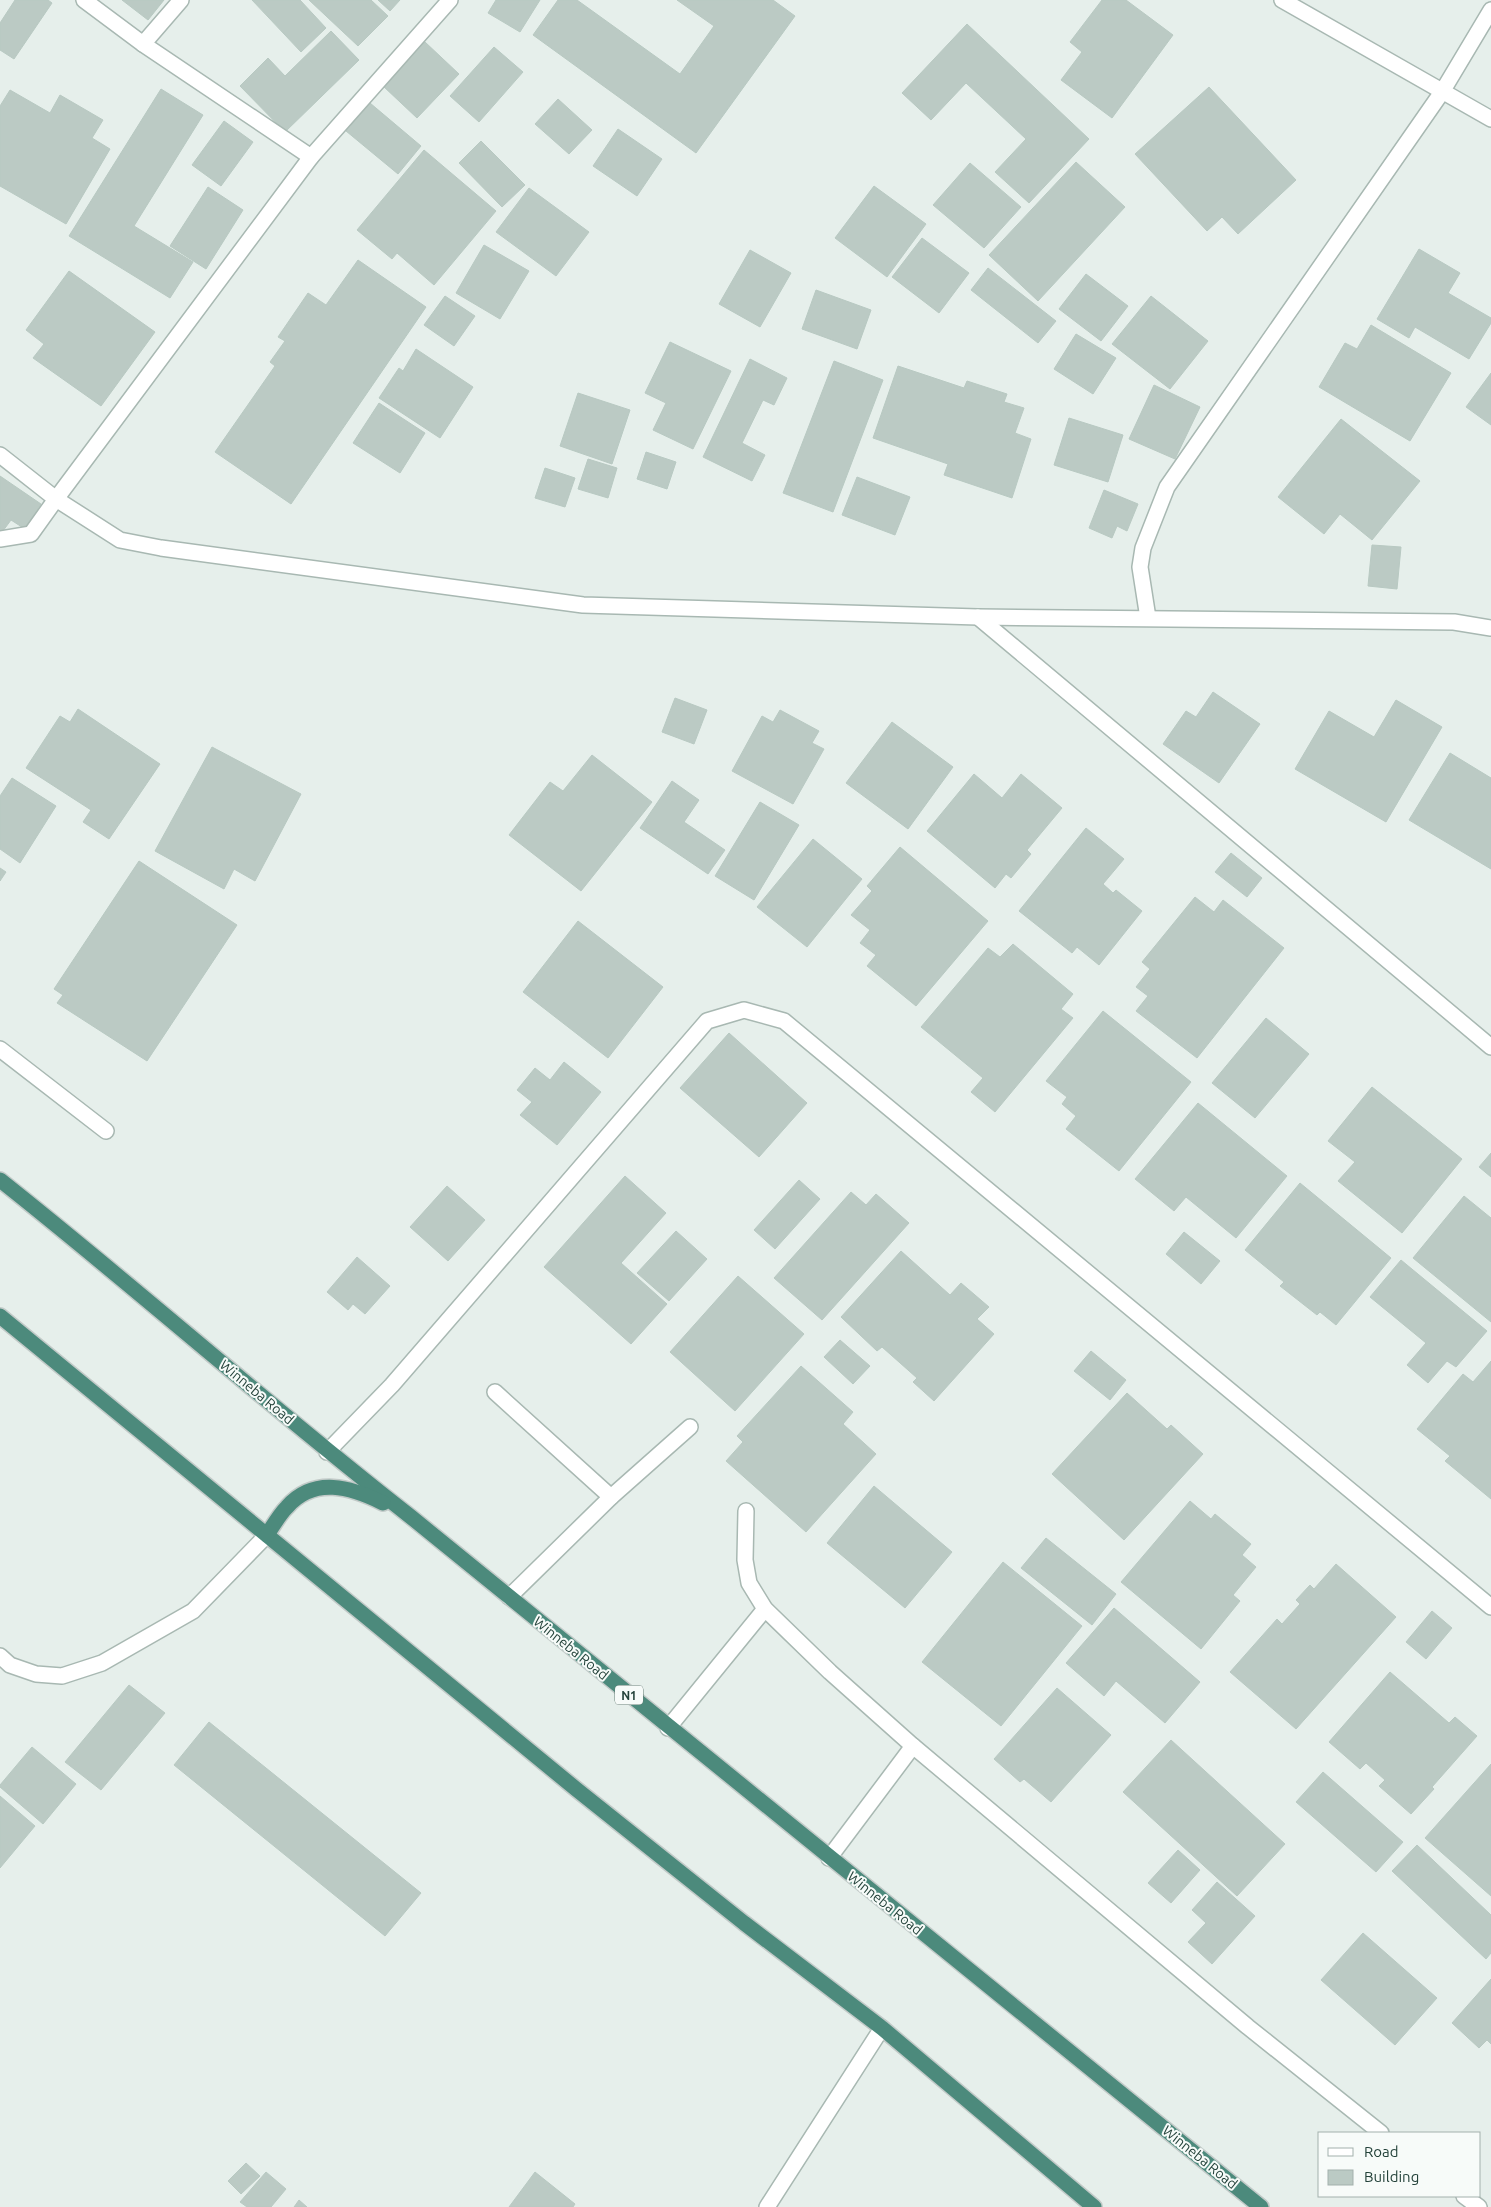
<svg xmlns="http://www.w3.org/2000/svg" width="1491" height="2207" viewBox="0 0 1491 2207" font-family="Ubuntu,sans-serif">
	<rect width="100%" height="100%" fill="#e6efeb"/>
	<g fill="#bbcac4" stroke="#b8c9c2">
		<path d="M15,0h33l4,3 -38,56 -14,-9v-27z"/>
		<path d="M122,0h42l-16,20z"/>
		<path d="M252,0h48l26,28 -25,24z"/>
		<path d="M309,0h62l17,16 -30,30z"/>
		<path d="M378,0h22l-10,11z"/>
		<path d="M496,0h44l-20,32 -32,-19z"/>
		<path d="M558,0h19l103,74 34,-48 -37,-26h96l22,16 -99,137 -163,-118z"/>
		<path d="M1102,0h24l47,35 -61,83 -51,-38 21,-28 -12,-10z"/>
		<path d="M967,24l122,115 -60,64 -34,-31 31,-33 -60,-56 -35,37 -29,-27z"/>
		<path d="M331,31l28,29 -74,72 -45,-46 28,-28 17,18z"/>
		<path d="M425,42l34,32 -42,44 -34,-32z"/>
		<path d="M494,47l29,25 -44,50 -29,-26z"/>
		<path d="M1209,87l87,93 -58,54 -16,-17 -15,14 -72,-77z"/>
		<path d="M161,89l42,26 -69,111 59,36 -23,36 -101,-62z"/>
		<path d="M10,90l40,23 10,-18 43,25 -11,18 18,11 -44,75 -66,-38v-80z"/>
		<path d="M558,99l34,31 -23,24 -34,-30z"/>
		<path d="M370,103l51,43 -23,28 -52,-43z"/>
		<path d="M224,121l29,21 -32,44 -29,-21z"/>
		<path d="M618,129l44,30 -25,37 -44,-30z"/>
		<path d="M481,141l44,44 -23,22 -43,-44z"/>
		<path d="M424,150l72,61 -62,74 -37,-32 -5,6 -35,-29z"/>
		<path d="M1076,162l49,45 -87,94 -49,-46z"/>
		<path d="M970,163l51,44 -37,41 -51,-43z"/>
		<path d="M874,186l52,38 -39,53 -52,-39z"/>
		<path d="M208,187l35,23 -37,59 -36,-23z"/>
		<path d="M529,188l60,44 -33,44 -60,-44z"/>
		<path d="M922,238l47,35 -30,40 -47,-36z"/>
		<path d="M484,245l45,26 -29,48 -44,-26z"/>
		<path d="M1419,249l41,24 -12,20 43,25v5l-22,36 -54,-32 -6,11 -32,-19z"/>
		<path d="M750,250l41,23 -31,54 -41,-23z"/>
		<path d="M358,260l68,47 -135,197 -76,-52 60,-86 -5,-4 15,-21 -7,-4 30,-44 18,12z"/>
		<path d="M988,268l68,53 -18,22 -67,-53z"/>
		<path d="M69,271l86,61 -54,74 -68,-48 11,-14 -18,-14z"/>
		<path d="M1086,274l42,32 -27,35 -42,-32z"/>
		<path d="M816,290l55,20 -14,39 -55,-20z"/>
		<path d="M445,296l30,20 -21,30 -30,-21z"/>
		<path d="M1151,296l57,45 -38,48 -58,-45z"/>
		<path d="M1371,325l80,48 -41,68 -91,-54 26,-44 12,6z"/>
		<path d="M1076,334l40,24 -23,36 -39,-25z"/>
		<path d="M670,342l61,29 -38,78 -40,-19 13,-27 -21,-10z"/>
		<path d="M416,349l57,38 -33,51 -61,-40 20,-30 4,3z"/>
		<path d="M750,359l37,19 -13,27 -11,-5 -21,43 23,12 -13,26 -49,-24z"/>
		<path d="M834,361l49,19 -50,132 -50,-19z"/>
		<path d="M898,366l66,22 3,-7 40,13 -3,8 20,6 -9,25 16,6 -19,59 -68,-23 4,-11 -75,-26z"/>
		<path d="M1491,373v52l-25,-18z"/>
		<path d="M1154,385l46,22 -25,52 -46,-20z"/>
		<path d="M578,393l52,17 -18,54 -52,-18z"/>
		<path d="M379,403l46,30 -25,40 -47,-30z"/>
		<path d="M1069,418l54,17 -15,47 -54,-17z"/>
		<path d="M1341,419l79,62 -48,59 -32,-26 -16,20 -46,-37z"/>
		<path d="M646,452l30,10 -9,27 -30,-10z"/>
		<path d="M588,459l29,9 -9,30 -30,-9z"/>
		<path d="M545,468l30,10 -10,29 -30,-9z"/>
		<path d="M0,476l41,28 -16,25 -14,-9 -11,15z"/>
		<path d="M857,477l53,20 -15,38 -53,-20z"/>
		<path d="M1104,490l34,14 -11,27 -10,-5 -5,12 -23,-10z"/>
		<path d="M1372,545l29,2 -4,42 -29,-3z"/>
		<path d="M1213,692l47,32 -41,59 -56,-39 23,-33 10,6z"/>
		<path d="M675,698l32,12 -13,34 -32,-12z"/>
		<path d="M1396,700l46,27 -56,95 -91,-53 34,-58 45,26z"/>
		<path d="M78,709l82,55 -51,75 -26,-17 8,-12 -65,-42 34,-52 10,6z"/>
		<path d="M780,710l39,21 -7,12 12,6 -31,55 -61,-33 30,-55 11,6z"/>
		<path d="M892,722l61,45 -45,62 -62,-46z"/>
		<path d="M212,747l89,47 -46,87 -21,-12 -10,20 -69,-38z"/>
		<path d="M1450,753l41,25v91l-82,-49z"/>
		<path d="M592,755l60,47 -71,89 -72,-56 41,-53 13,9z"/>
		<path d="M974,774l28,24 19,-24 41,34 -35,42 4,4 -20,24 -5,-4 -11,14 -68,-57z"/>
		<path d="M12,778l44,28 -36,57 -20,-14v-53z"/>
		<path d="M672,781l27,19 -15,22 41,28 -17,24 -68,-46z"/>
		<path d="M760,802l39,23 -45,75 -39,-24z"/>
		<path d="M1086,828l38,31 -21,25 10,9 3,-3 26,21 -43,54 -22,-18 -5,6 -53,-42z"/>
		<path d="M813,839l49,40 -55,68 -50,-40z"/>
		<path d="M900,847l88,74 -72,85 -49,-40 9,-11 -16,-12 10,-13 -19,-15 21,-24 -5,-5z"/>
		<path d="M1231,853l31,25 -15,19 -32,-25z"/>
		<path d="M139,861l98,64 -90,136 -90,-58 6,-8 -9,-6z"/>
		<path d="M0,868l6,4 -6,9z"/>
		<path d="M1195,897l19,15 9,-12 61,48 -87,110 -61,-47 12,-15 -12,-9 14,-18 -8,-7z"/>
		<path d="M578,921l85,66 -55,71 -85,-66z"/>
		<path d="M1013,944l60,50 -12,15 12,9 -78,94 -24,-20 12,-14 -62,-51 67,-79 12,9z"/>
		<path d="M1103,1011l88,71 -72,89 -53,-42 10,-13 -14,-12 5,-7 -21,-16z"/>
		<path d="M1266,1018l43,36 -54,64 -43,-35z"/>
		<path d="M729,1033l78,70 -48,54 -79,-69z"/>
		<path d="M564,1062l37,30 -44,53 -37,-30 12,-13 -15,-12 18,-22 15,12z"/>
		<path d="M1372,1087l90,72 -60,74 -64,-52 17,-19 -27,-21z"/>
		<path d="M1198,1103l89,73 -51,62 -50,-41 -12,14 -39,-32z"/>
		<path d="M1491,1153v24l-12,-10z"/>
		<path d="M625,1176l41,37 -45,50 46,41 -36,40 -87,-77z"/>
		<path d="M799,1180l21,19 -45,50 -21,-19z"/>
		<path d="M1300,1183l91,75 -55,67 -16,-13 -3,3 -37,-29 4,-4 -39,-32z"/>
		<path d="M447,1186l38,34 -37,41 -38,-34z"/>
		<path d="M851,1192l15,13 10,-11 33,29 -87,97 -48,-42z"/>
		<path d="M1464,1196l27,22v104l-78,-64z"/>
		<path d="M676,1231l31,28 -38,42 -32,-28z"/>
		<path d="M1184,1232l36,29 -19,23 -35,-30z"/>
		<path d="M901,1251l49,44 11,-12 28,24 -12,12 17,15 -60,67 -21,-19 4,-4 -35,-31 -5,4 -36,-34z"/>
		<path d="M357,1257l33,29 -25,28 -12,-10 -5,6 -21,-18z"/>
		<path d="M1401,1260l86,71 -31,36 -9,-6 -19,22 -21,-18 19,-22 -56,-46z"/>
		<path d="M738,1276l66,58 -69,77 -65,-59z"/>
		<path d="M840,1340l30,26 -17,18 -29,-27z"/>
		<path d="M1091,1351l35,29 -16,20 -36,-29z"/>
		<path d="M1491,1361v138l-46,-38 5,-5 -33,-27 46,-55 10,8z"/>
		<path d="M801,1366l52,46 -10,12 33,30 -70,78 -80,-71 17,-19 -6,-6z"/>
		<path d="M1127,1393l40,36 4,-4 32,29 -79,86 -72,-66z"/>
		<path d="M874,1486l78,66 -47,56 -78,-65z"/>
		<path d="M1190,1501l21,18 4,-5 36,30 -9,11 14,12 -23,28 7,6 -39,48 -80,-67z"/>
		<path d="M1046,1538l70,56 -24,31 -71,-57z"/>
		<path d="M1003,1562l79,64 -81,100 -79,-64z"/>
		<path d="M1336,1564l60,53 -100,112 -66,-57 47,-53 5,5 18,-20 -4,-4 14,-15 4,4z"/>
		<path d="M1114,1608l86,74 -35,41 -49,-42 -12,15 -38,-33z"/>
		<path d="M1432,1611l20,17 -26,31 -20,-17z"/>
		<path d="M1390,1672l59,51 6,-6 22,19 -45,51 2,2 -23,25 -32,-28 6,-6 -19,-17 -6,6 -31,-27z"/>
		<path d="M129,1685l36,28 -64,77 -36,-28z"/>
		<path d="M1057,1688l54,47 -60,67 -27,-23 -4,3 -26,-23z"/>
		<path d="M209,1722l212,171 -36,43 -211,-171z"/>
		<path d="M1171,1740l114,104 -48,52 -114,-104z"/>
		<path d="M32,1747l44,37 -33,40 -43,-37v-2z"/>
		<path d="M1491,1764v132l-66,-58z"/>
		<path d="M1323,1772l80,70 -27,30 -80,-70z"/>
		<path d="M0,1796l35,30 -35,42z"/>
		<path d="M1417,1845l74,70v38l-5,6 -94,-88z"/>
		<path d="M1178,1850l22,20 -29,33 -23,-20z"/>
		<path d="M1217,1882l38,34 -43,48 -24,-22 18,-19 -14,-13z"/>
		<path d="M1363,1933l74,65 -42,47 -74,-65z"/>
		<path d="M1491,1979v65l-4,-4 -8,8 -27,-25z"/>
		<path d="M246,2163l14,13 -19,18 -13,-13z"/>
		<path d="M266,2172l20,17 -15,18h-24l-7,-5z"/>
		<path d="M535,2172l40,32 -2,3h-64z"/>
		<path d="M299,2200l8,7h-13z"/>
	</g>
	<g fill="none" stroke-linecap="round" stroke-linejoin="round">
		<defs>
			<g id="service">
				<path d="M0,539l31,-5 25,-35"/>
				<path d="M0,1049l106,82"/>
				<path d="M495,1392l116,105"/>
				<path d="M746,1511l-1,49 4,23 16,26 65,63 83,74 335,281 133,106"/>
				<path d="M509,1597l102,-100 79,-70"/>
				<path d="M0,1656l10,9 26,9 26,2 40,-13 91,-52 74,-76"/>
				<path d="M668,1728l97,-119"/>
				<path d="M829,1858l84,-112"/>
				<path d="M1464,2196l15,11"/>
			</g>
			<g id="minor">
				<path d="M84,0l59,44 168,113 139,-157"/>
				<path d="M1282,0l209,119"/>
				<path d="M143,44l38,-44"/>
				<path d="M0,455l56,44 64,41 41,8 422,57 395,12 476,5 37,6"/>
				<path d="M56,499l255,-342"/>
				<path d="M978,617l513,430"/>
				<path d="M1148,618l-8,-51 3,-19 24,-61 275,-395 49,-82"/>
				<path d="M327,1452l65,-67 315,-364 37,-11 40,11 707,586"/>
				<path d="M767,2207l115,-179"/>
			</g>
			<g id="trunk">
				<path d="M0,1180c139,110 271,228 411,337l850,690"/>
				<path d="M0,1316l576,473 168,134 138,105 212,179"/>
				<path d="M267,1535c6,-9 12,-20 20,-28 27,-31 64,-20 96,-4"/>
			</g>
		</defs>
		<use href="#service" stroke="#a8b8b2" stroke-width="18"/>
		<use href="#minor" stroke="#a8b8b2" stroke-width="18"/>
		<use href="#trunk" stroke="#c2cac8" stroke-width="18"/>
		<use href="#service" stroke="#fff" stroke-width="15"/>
		<use href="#minor" stroke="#fff" stroke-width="15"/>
		<use href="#trunk" stroke="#4c8a7c" stroke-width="15"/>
	</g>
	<g text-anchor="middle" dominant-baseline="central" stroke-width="4" stroke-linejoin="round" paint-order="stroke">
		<rect fill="#f7fbf9" stroke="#637a73" stroke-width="1" x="615" y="1685.5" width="28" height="19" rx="4"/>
		<g font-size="12" font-weight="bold" fill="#24423a">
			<text x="629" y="1695">N1</text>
		</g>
		<g font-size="14" fill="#24423a" stroke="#f7fbf9">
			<text transform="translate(257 1392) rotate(40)">Winneba Road</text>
			<text transform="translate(571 1648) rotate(39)">Winneba Road</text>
			<text transform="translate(885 1903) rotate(39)">Winneba Road</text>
			<text transform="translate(1200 2157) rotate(39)">Winneba Road</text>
		</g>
	</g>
	<rect x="1318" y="2132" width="162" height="65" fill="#f7fbf9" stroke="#a3b1ad"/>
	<rect x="1328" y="2148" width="25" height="8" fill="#ffffff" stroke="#a3b1ad"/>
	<text x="1364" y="2157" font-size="15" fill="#24423a">Road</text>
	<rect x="1328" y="2170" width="25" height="15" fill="#bbcac4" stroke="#a3b1ad"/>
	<text x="1364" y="2182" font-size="15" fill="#24423a">Building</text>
</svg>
